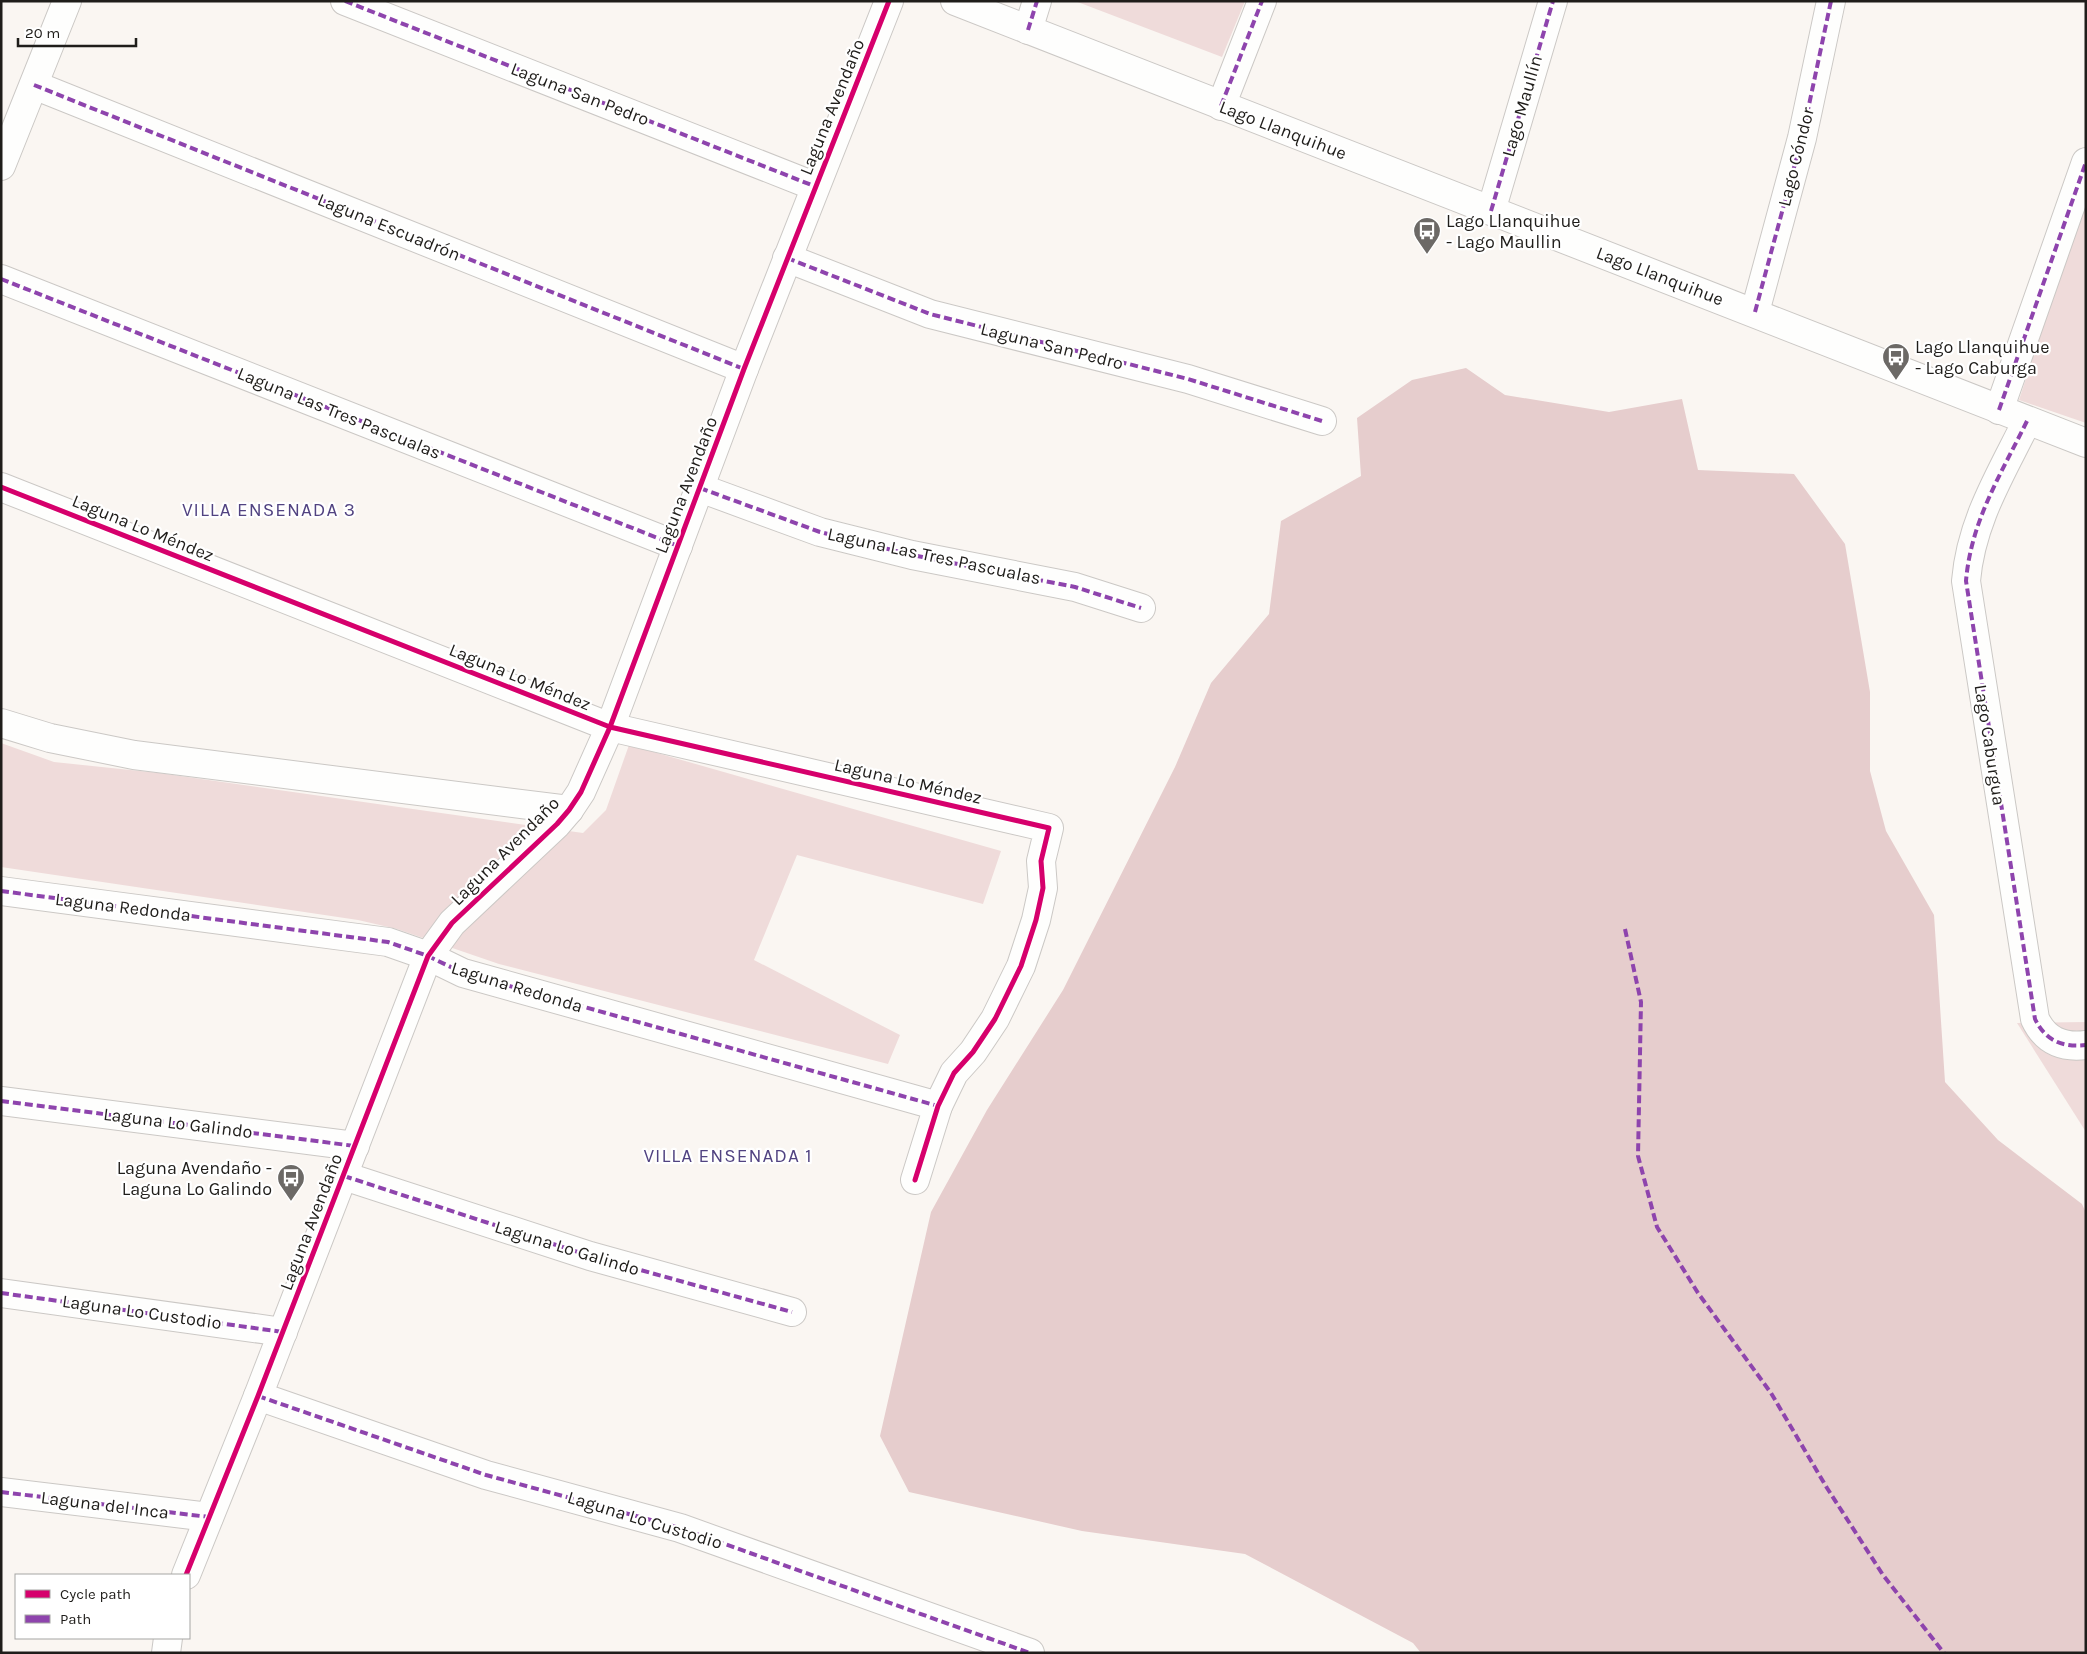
<svg xmlns="http://www.w3.org/2000/svg" width="2087" height="1654" viewBox="0 0 2087 1654" font-family="Karla,sans-serif">
	<rect width="100%" height="100%" fill="#faf6f2"/>
	<g fill="#efdbda">
		<path d="M1075,1h170l-23,56z"/>
		<path d="M2086,196v227l-67,-23z"/>
		<path d="M1,743l53,19 105,11 424,60 23,-23 23,-65 372,106 -18,53 -186,-49 -43,105 146,75 -12,29 -389,-100 -102,-35 -39,-9 -357,-53z"/>
		<path d="M2086,1022v110l-69,-109z"/>
	</g>
	<path fill="#e6cdcd" d="M1466,368l39,27 104,17 73,-13 16,71 96,4 51,70 25,148v79l16,60 48,84 11,167 53,58 84,64 4,9v440h-665l-8,-10 -168,-89 -163,-23 -173,-39 -29,-56 51,-224 56,-102 76,-120 112,-223 36,-84 58,-69 12,-93 80,-45 -4,-58 55,-38z"/>
	<g fill="none" stroke-linecap="round" stroke-linejoin="round">
		<defs>
			<g id="street">
				<path d="M345,1l469,185"/>
				<path d="M1028,30l9,-29"/>
				<path d="M34,85l710,284"/>
				<path d="M1221,106l41,-105"/>
				<path d="M1,166l66,-165"/>
				<path d="M1491,211l62,-210"/>
				<path d="M787,258l143,56 258,65 134,42"/>
				<path d="M1,279l677,267"/>
				<path d="M1755,312l47,-174 29,-137"/>
				<path d="M1999,410l87,-248"/>
				<path d="M2027,421c-26,53 -56,100 -61,160l69,438c10,21 27,29 51,26"/>
				<path d="M1,487l609,240 439,101 -8,33 2,27 -7,32 -15,46 -26,53 -22,33 -19,21 -16,33 -23,74"/>
				<path d="M700,488l120,44 92,23 163,32 66,21"/>
				<path d="M1,723l49,15 84,17 435,55"/>
				<path d="M1,891l387,51 40,14 35,17 475,133"/>
				<path d="M1,1101l354,45"/>
				<path d="M344,1176l246,80 202,56"/>
				<path d="M1,1293l282,39"/>
				<path d="M258,1396l228,79 194,53 350,125"/>
				<path d="M1,1492l208,25"/>
				<path d="M186,1575l72,-179 170,-440 24,-33 105,-99 12,-14 12,-18 29,-65 134,-358 145,-368"/>
				<path d="M166,1653l2,-15"/>
			</g>
			<path id="secondary" d="M955,1l1131,442"/>
		</defs>
		<use href="#street" stroke="#cbc8c5" stroke-width="30"/>
		<use href="#secondary" stroke="#cbc8c5" stroke-width="30"/>
		<use href="#street" stroke="#fefefd" stroke-width="28"/>
		<use href="#secondary" stroke="#fefefd" stroke-width="28"/>
		<g stroke="#8e44ad" stroke-width="4" stroke-dasharray="8 4" stroke-linecap="butt">
			<path d="M345,1l469,185"/>
			<path d="M1028,30l9,-29"/>
			<path d="M34,85l710,284"/>
			<path d="M1221,106l41,-105"/>
			<path d="M1491,211l62,-210"/>
			<path d="M787,258l143,56 258,65 134,42"/>
			<path d="M1,279l677,267"/>
			<path d="M1755,312l47,-174 29,-137"/>
			<path d="M1999,410l87,-248"/>
			<path d="M2027,421c-26,53 -56,100 -61,160l69,438c10,21 27,29 51,26"/>
			<path d="M700,488l120,44 92,23 163,32 66,21"/>
			<path d="M1,891l387,51 40,14 35,17 475,133"/>
			<path d="M1625,929l16,73 -3,154 19,71 41,66 73,100 56,95 56,87 61,78"/>
			<path d="M1,1101l354,45"/>
			<path d="M344,1176l246,80 202,56"/>
			<path d="M1,1293l282,39"/>
			<path d="M258,1396l228,79 194,53 350,125"/>
			<path d="M1,1492l208,25"/>
		</g>
		<defs>
			<g id="cycleway">
				<path d="M1,487l609,240 439,101 -8,33 2,27 -7,32 -15,46 -26,53 -22,33 -19,21 -16,33 -23,74"/>
				<path d="M186,1575l72,-179 170,-440 24,-33 105,-99 12,-14 12,-18 29,-65 134,-358 145,-368"/>
			</g>
		</defs>
		<use href="#cycleway" stroke="#fff" stroke-width="8"/>
		<use href="#cycleway" stroke="#d6006c" stroke-width="5"/>
	</g>
	<defs>
		<symbol id="bus-pin" viewBox="-11 -11 22 30"><path d="M0 17L-7.5 6A9.5 9.5 0 1 1 7.5 6Z" fill="#6c6966" stroke="#fff"/><path d="M-5-6H5V4H4V6H2V4H-2V6H-4V4H-5ZM-3.5-4V0h7V-4ZM-3.5 1.2v1.5H-2V1.2ZM2 1.2v1.5H3.5V1.2Z" fill="#fff"/></symbol>
	</defs>
	<g fill-rule="evenodd">
		<use href="#bus-pin" x="1411" y="215" width="32" height="43"/>
		<use href="#bus-pin" x="1880" y="341" width="32" height="43"/>
		<use href="#bus-pin" x="275" y="1162" width="32" height="43"/>
	</g>
	<g text-anchor="middle" dominant-baseline="central" stroke-width="4.5" stroke-linejoin="round" paint-order="stroke">
		<g font-size="18" fill="#1f1d1a" stroke="#fff">
			<text transform="translate(580 94) rotate(21)">Laguna San Pedro</text>
			<text transform="translate(1522 106) rotate(-74)">Lago Maullín</text>
			<text transform="translate(832 107) rotate(-68)">Laguna Avendaño</text>
			<text transform="translate(1283 130) rotate(21)">Lago Llanquihue</text>
			<text transform="translate(1796 157) rotate(-76)">Lago Cóndor</text>
			<text transform="translate(389 227) rotate(22)">Laguna Escuadrón</text>
			<text transform="translate(1660 276) rotate(21)">Lago Llanquihue</text>
			<text transform="translate(1052 346) rotate(14)">Laguna San Pedro</text>
			<text transform="translate(339 413) rotate(22)">Laguna Las Tres Pascualas</text>
			<text transform="translate(686 485) rotate(-69)">Laguna Avendaño</text>
			<text transform="translate(143 528) rotate(22)">Laguna Lo Méndez</text>
			<text transform="translate(934 556) rotate(12)">Laguna Las Tres Pascualas</text>
			<text transform="translate(520 677) rotate(22)">Laguna Lo Méndez</text>
			<text transform="translate(1990 745) rotate(81)">Lago Caburgua</text>
			<text transform="translate(908 781) rotate(13)">Laguna Lo Méndez</text>
			<text transform="translate(505 851) rotate(-45)">Laguna Avendaño</text>
			<text transform="translate(123 907) rotate(7)">Laguna Redonda</text>
			<text transform="translate(517 987) rotate(17)">Laguna Redonda</text>
			<text transform="translate(178 1123) rotate(7)">Laguna Lo Galindo</text>
			<text transform="translate(311 1222) rotate(-69)">Laguna Avendaño</text>
			<text transform="translate(567 1248) rotate(17)">Laguna Lo Galindo</text>
			<text transform="translate(142 1312) rotate(8)">Laguna Lo Custodio</text>
			<text transform="translate(105 1505) rotate(7)">Laguna del Inca</text>
			<text transform="translate(645 1520) rotate(17)">Laguna Lo Custodio</text>
		</g>
		<g font-size="18" fill="#1f1d1a" stroke="#fff" text-anchor="start">
			<text x="1446" y="221">Lago Llanquihue<tspan x="1446" dy="21">- Lago Maullin</tspan></text>
			<text x="1915" y="347">Lago Llanquihue<tspan x="1915" dy="21">- Lago Caburga</tspan></text>
			<text x="272" y="1168" text-anchor="end">Laguna Avendaño -<tspan x="272" dy="21">Laguna Lo Galindo</tspan></text>
		</g>
		<g font-size="19" letter-spacing="1" fill="#514381" stroke="#fff">
			<text x="269" y="510">VILLA ENSENADA 3</text>
			<text x="728" y="1156">VILLA ENSENADA 1</text>
		</g>
	</g>
	<rect width="2087" height="1654" fill="none" stroke="#1f1d1a" stroke-width="5"/>
	<rect x="15" y="1574" width="175" height="65" fill="#ffffff" stroke="#a5a5a3"/>
	<rect x="25" y="1590" width="25" height="8" fill="#d6006c" stroke="#a5a5a3"/>
	<text x="60" y="1599" font-size="15" fill="#1f1d1a">Cycle path</text>
	<rect x="25" y="1615" width="25" height="8" fill="#8e44ad" stroke="#a5a5a3"/>
	<text x="60" y="1624" font-size="15" fill="#1f1d1a">Path</text>
	<path d="M18 38v8h118v-8" fill="none" stroke="#1f1d1a" stroke-width="2.5"/>
	<text x="25" y="38" font-size="15" fill="#1f1d1a" stroke="#ffffff" stroke-width="4" paint-order="stroke">20 m</text>
</svg>
